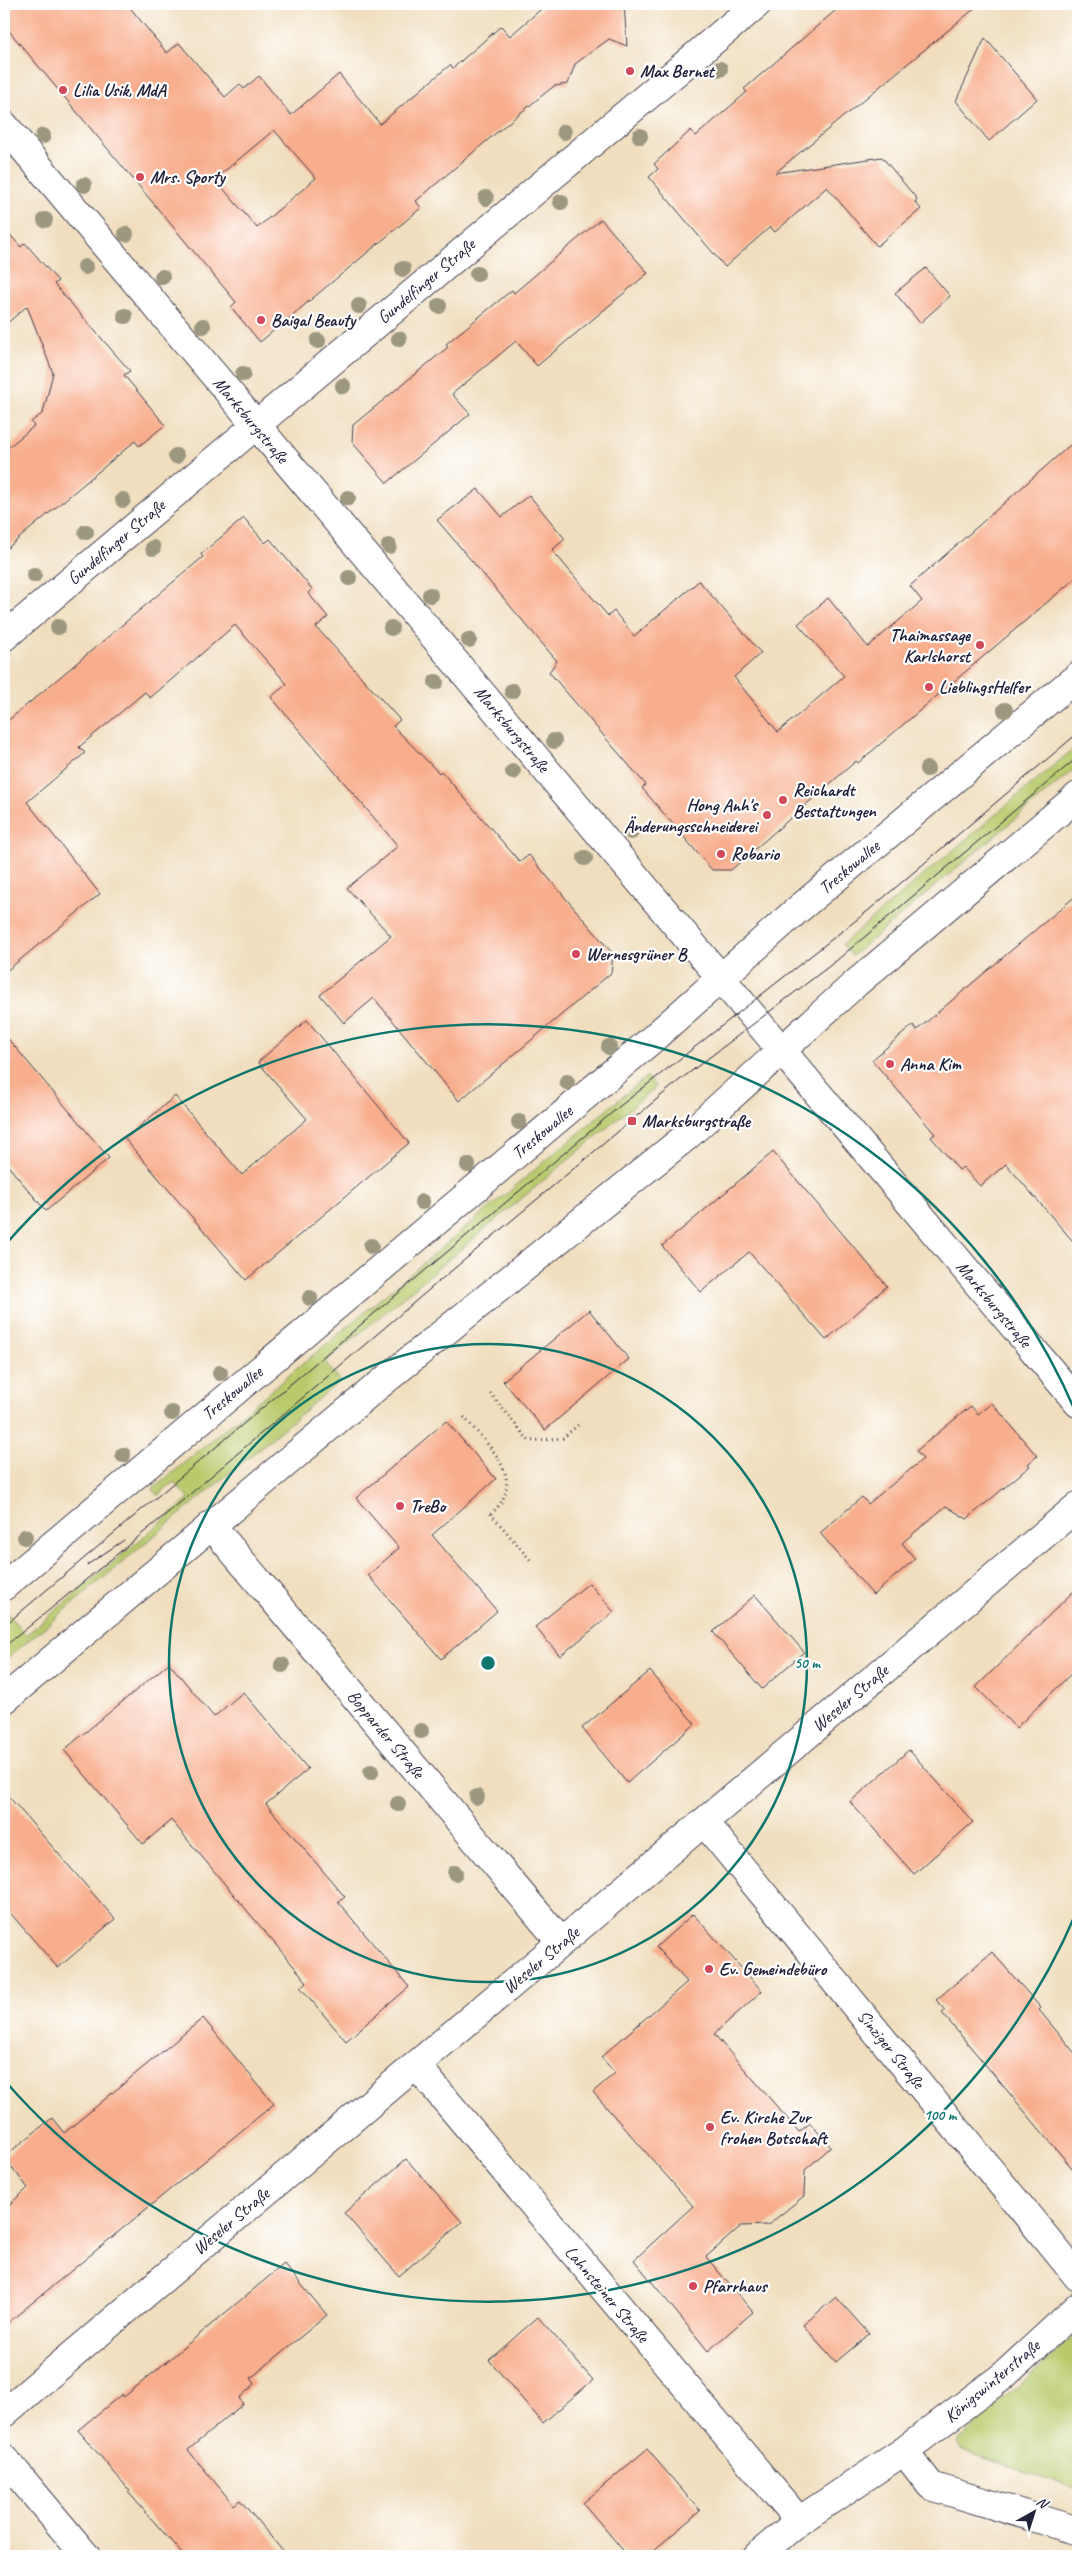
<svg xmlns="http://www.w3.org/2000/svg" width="1082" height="2560" viewBox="0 0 1082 2560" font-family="Caveat,sans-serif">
	<rect width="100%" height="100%" fill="#fff"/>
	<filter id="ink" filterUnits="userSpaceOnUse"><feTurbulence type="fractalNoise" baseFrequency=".02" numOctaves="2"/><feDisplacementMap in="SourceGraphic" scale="10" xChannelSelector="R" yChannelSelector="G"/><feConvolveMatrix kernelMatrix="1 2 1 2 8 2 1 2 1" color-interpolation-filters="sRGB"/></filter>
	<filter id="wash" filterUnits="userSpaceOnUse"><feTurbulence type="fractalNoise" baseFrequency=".0096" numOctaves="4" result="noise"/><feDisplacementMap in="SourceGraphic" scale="20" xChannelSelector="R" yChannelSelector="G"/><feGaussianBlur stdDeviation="1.12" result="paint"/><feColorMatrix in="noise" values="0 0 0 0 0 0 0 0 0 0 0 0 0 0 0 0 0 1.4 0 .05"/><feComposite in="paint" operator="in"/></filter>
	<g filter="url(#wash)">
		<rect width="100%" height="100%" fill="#f0debe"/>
		<g fill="#b9ca6c" stroke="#6e7654">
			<path d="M1078,745v21l-226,190 -10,-12z"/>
			<path d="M647,1076l9,11 -331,275 15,19 -336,280v-48l1,-2 21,24 163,-136 -15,-17 -16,13 -5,-6z"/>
			<path d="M1078,2332v156l-107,-33 -10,-6 -3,-7 9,-10z"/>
		</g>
		<g id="blocks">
			<g fill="#f8ad8c" fill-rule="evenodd">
				<path d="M4,4h123l40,49 12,-10 46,54 15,-13 4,5 15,-13 32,39 48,-41 41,50 70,-59 3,3 48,-42 9,10 37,-32h77l3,42 -18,-7 -34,25 -7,20 -14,2 -51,41 -87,74 5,7 -161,134 -29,-35 5,-5 -232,-277zM274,130l42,48 -59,50 -42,-49z"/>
				<path d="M843,4h137l-205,169 107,-16 35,42 -2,3 6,7 -44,37 -50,-59 -52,45 -5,-5 -45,40 -76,-90 9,-8 -4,-5 37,-34 5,6 51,-44 -3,-3z"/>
				<path d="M985,38l52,61 -48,42 -33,-40z"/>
				<path d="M601,219l47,54 -111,93 -21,-25 -64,53 18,20 -83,69 -35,-41 1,-17 95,-78 -2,-3 66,-54 2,3z"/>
				<path d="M4,228l17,19 4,-4 33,38 -4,3 76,87 -6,4 41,50 -26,21 -4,-5 -131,110v-100l30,-25 -3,-4 12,-9 10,-40 -26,-67 -23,20v-65l4,-4 -4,-12z"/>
				<path d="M926,268l24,28 -30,27 -25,-30z"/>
				<path d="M1078,438v138l-220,187 -2,-2 -125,109h-19l-70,-82 4,-3 -97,-113 8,-11 -120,-141 41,-31 24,28 27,-22 36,44 -13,11 56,66 6,-5 20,25 65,-55 62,72 -27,24 44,55 66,-56 -46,-52 30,-26 40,49 54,-46 -12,-15z"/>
				<path d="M244,518l21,25 5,-4 42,50 -4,4 20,24 -12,10 84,93 -7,6 46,47 2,-2 79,91 9,-7 84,99 -2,19 -152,128 -85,-103 -30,25 -24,-28 71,-59 -44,-48 51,-42 -127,-149 16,-13 -52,-59 -85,73 -5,-6 -66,55 6,6 -58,49 73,92 -96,79v-249l199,-167 -2,-3z"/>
				<path d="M1078,894v353l-72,-83 -26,22 -17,-19 -4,3 -28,-33 4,-3 -63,-74 41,-35 4,5z"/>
				<path d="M307,1020l102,123 -163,137 -121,-141 50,-43 67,79 65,-56 -49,-57z"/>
				<path d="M4,1034l105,124 -63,53 -42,-50z"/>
				<path d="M773,1152l114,134 -61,54 -77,-88 -48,40 -39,-46z"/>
				<path d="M589,1310l40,49 -84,71 -42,-49z"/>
				<path d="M992,1403l45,53 -9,8 2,2 -63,53 -21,-13 -44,37 13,16 -42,36 -53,-62 42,-36 6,7 55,-45 -7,-8 55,-45 7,8z"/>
				<path d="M446,1421l50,58 -64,56 65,76 -56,48 -73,-84 31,-27 -43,-50z"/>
				<path d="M589,1583l25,29 -54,44 -25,-29z"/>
				<path d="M1078,1587v80l-62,61 -40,-41z"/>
				<path d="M755,1595l49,57 -42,37 -49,-57z"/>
				<path d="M169,1663l45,54 29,-25 65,77 -42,35 79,93 -7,5 71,85 -63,54 -46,-54 7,-5 -136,-162 -28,24 -79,-94z"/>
				<path d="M650,1671l45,53 -68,59 -45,-55z"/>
				<path d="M909,1750l64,72 -59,52 -64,-72z"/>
				<path d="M4,1791l111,128 -57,49 -54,-62z"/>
				<path d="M693,1914l69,77 -48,43 85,98 11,-9 21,24 -26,23 -1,26 -36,29 -27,1 -35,31 47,55 -45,39 -74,-91 59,-54 -100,-114 22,-19 -14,-16 86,-75 -31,-35z"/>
				<path d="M992,1952l49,56 -2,2 39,47v118l-136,-162 4,-3 -10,-10z"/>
				<path d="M203,2018l71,86 -270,222v-117l24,-21 -24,-31 48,-39 12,15z"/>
				<path d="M406,2159l56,63 -63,54 -55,-63z"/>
				<path d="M284,2264l43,51 -76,63 4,6 -16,14 4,6 -55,46 46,55 6,-5 47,56h-103l-56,-64 2,-1 -52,-61 44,-36 2,3z"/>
				<path d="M836,2297l33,37 -33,28 -33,-37z"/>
				<path d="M538,2317l55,63 -50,43 -54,-63z"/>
				<path d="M647,2449l53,62 -53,45h-19l-45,-53z"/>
			</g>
		</g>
	</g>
	<g filter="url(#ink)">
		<use href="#blocks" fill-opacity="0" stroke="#413e4f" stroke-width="1"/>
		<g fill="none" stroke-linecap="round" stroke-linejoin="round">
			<defs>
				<g id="minor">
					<path d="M4,125l1074,1278"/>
					<path d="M4,637l753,-633"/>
					<path d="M211,1525l350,417"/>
					<path d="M704,1822l374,455"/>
					<path d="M416,2065l383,456"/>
					<path d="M4,2413l1074,-907"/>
					<path d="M904,2451l27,35 147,45"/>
					<path d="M4,2458l82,98"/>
					<path d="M757,2556l42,-35 105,-70 99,-75 75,-69"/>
				</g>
				<g id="major">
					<path d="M4,1586l645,-544 146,-130 283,-236"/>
					<path d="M4,1700l370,-311 313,-253 168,-152 223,-188"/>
				</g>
			</defs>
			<use href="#minor" stroke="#413e4f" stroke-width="30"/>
			<use href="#major" stroke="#413e4f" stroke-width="30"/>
			<g stroke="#413e4f" stroke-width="3" stroke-dasharray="1 4" stroke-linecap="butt">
				<path d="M490,1393l39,48 34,-3 15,-13"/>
				<path d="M464,1417c25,30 65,62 27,97l41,48"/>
			</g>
			<use href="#minor" stroke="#fff" stroke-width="28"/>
			<use href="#major" stroke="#fff" stroke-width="28"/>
			<g stroke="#22223b" stroke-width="1">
				<path d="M87,1565l37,-25"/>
				<path d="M4,1626l616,-520 249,-196 209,-177"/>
				<path d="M4,1647l178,-146 256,-219 243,-203 155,-118 242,-204"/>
			</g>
		</g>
		<g fill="#9c977f">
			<circle cx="720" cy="69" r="8"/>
			<circle cx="564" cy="132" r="8"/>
			<circle cx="43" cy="136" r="8"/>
			<circle cx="640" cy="136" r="8"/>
			<circle cx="84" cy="185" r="8"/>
			<circle cx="486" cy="198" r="8"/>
			<circle cx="561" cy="202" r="8"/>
			<circle cx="45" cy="220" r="8"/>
			<circle cx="126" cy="234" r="8"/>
			<circle cx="85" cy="267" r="8"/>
			<circle cx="403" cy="269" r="8"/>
			<circle cx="477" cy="274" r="8"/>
			<circle cx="162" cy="277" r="8"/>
			<circle cx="359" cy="306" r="8"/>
			<circle cx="439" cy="306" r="8"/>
			<circle cx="125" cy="316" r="8"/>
			<circle cx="203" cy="326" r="8"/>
			<circle cx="399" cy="339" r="8"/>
			<circle cx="318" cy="341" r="8"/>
			<circle cx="243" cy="374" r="8"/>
			<circle cx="343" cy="386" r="8"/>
			<circle cx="176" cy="456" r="8"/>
			<circle cx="348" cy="498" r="8"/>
			<circle cx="123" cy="500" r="8"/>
			<circle cx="86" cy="532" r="8"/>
			<circle cx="389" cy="546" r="8"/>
			<circle cx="153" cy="548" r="8"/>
			<circle cx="34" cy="575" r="8"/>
			<circle cx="349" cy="578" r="8"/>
			<circle cx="430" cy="595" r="8"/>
			<circle cx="58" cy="627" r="8"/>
			<circle cx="391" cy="628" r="8"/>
			<circle cx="469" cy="640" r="8"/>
			<circle cx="436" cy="682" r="8"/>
			<circle cx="512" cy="691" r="8"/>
			<circle cx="1005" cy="710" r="8"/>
			<circle cx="554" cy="741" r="8"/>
			<circle cx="927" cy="769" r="8"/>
			<circle cx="513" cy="772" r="8"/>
			<circle cx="631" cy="832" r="8"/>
			<circle cx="585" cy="858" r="8"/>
			<circle cx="609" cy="1047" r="8"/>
			<circle cx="567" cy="1082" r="8"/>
			<circle cx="519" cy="1122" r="8"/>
			<circle cx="468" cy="1165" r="8"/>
			<circle cx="422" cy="1202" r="8"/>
			<circle cx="371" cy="1246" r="8"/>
			<circle cx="310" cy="1298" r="8"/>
			<circle cx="220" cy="1373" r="8"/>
			<circle cx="172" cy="1413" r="8"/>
			<circle cx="123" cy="1455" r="8"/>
			<circle cx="25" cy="1537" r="8"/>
			<circle cx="282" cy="1665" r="8"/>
			<circle cx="421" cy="1731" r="8"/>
			<circle cx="371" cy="1772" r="8"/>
			<circle cx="477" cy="1797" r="8"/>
			<circle cx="398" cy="1804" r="8"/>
			<circle cx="455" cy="1873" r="8"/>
		</g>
	</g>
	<g fill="none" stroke="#0f766e" stroke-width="2.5">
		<circle cx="488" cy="1663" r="319"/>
		<path d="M1076 1913A639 639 0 0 1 6 2082M6 1244A639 639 0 0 1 1076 1413"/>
	</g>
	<g fill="#d1495b" stroke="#fff" stroke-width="2">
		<circle cx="630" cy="71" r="5"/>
		<circle cx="63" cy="90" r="5"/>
		<circle cx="140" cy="177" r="5"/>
		<circle cx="261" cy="320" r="5"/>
		<circle cx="980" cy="645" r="5"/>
		<circle cx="929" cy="687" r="5"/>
		<circle cx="783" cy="800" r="5"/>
		<circle cx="767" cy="815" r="5"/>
		<circle cx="721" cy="854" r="5"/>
		<circle cx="576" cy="954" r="5"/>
		<circle cx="890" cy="1064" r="5"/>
		<rect x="627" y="1116" width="10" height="10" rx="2.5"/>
		<circle cx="400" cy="1506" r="5"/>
		<circle cx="709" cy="1969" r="5"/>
		<circle cx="710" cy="2127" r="5"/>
		<circle cx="693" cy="2286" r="5"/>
	</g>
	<g text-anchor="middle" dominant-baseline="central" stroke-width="4.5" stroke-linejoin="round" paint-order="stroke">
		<g font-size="18" font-weight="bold" fill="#22223b" stroke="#fff" text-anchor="start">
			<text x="640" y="71">Max Bernet</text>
			<text x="73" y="90">Lilia Usik, MdA</text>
			<text x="150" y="177">Mrs. Sporty</text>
			<text x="271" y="320">Baigal Beauty</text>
			<text x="970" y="635" text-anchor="end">Thaimassage<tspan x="970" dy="21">Karlshorst</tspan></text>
			<text x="939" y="687">LieblingsHelfer</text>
			<text x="793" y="790">Reichardt<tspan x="793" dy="21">Bestattungen</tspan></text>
			<text x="757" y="805" text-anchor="end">Hong Anh's<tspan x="757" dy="21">Änderungsschneiderei</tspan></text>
			<text x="731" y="854">Robario</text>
			<text x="586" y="954">Wernesgrüner B</text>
			<text x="900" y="1064">Anna Kim</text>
			<text x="642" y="1121">Marksburgstraße</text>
			<text x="410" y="1506">TreBo</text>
			<text x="719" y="1969">Ev. Gemeindebüro</text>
			<text x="720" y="2117">Ev. Kirche Zur<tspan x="720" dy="21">frohen Botschaft</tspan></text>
			<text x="703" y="2286">Pfarrhaus</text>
		</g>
		<g font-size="18" fill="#22223b" stroke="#fff">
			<text transform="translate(426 281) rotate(-40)">Gundelfinger Straße</text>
			<text transform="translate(251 420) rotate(50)">Marksburgstraße</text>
			<text transform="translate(116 542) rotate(-40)">Gundelfinger Straße</text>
			<text transform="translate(512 729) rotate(50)">Marksburgstraße</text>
			<text transform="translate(849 867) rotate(-40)">Treskowallee</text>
			<text transform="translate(542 1132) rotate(-40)">Treskowallee</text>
			<text transform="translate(994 1304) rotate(50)">Marksburgstraße</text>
			<text transform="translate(232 1393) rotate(-40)">Treskowallee</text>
			<text transform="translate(850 1698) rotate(-40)">Weseler Straße</text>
			<text transform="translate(386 1734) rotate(50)">Bopparder Straße</text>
			<text transform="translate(541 1960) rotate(-40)">Weseler Straße</text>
			<text transform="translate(891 2049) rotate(51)">Sinziger Straße</text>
			<text transform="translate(231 2221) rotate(-40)">Weseler Straße</text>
			<text transform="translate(607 2294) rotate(50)">Lahnsteiner Straße</text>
			<text transform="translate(992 2381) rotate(-40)">Königswinterstraße</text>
		</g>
	</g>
	<circle cx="488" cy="1663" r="8" fill="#0f766e" stroke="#fff" stroke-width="2.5"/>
	<g font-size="15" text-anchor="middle" font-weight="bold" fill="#0f766e" stroke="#fff" stroke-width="4.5" stroke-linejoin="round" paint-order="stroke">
		<text x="807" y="1668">50 m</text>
		<text x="940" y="2120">100 m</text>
	</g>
	<rect width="1082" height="2560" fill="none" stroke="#fff" stroke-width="20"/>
	<g transform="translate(1034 2512) rotate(39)" stroke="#ffffff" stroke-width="4" paint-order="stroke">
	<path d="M0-4L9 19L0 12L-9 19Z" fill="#22223b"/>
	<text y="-8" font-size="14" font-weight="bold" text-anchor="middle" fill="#22223b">N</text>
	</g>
</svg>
